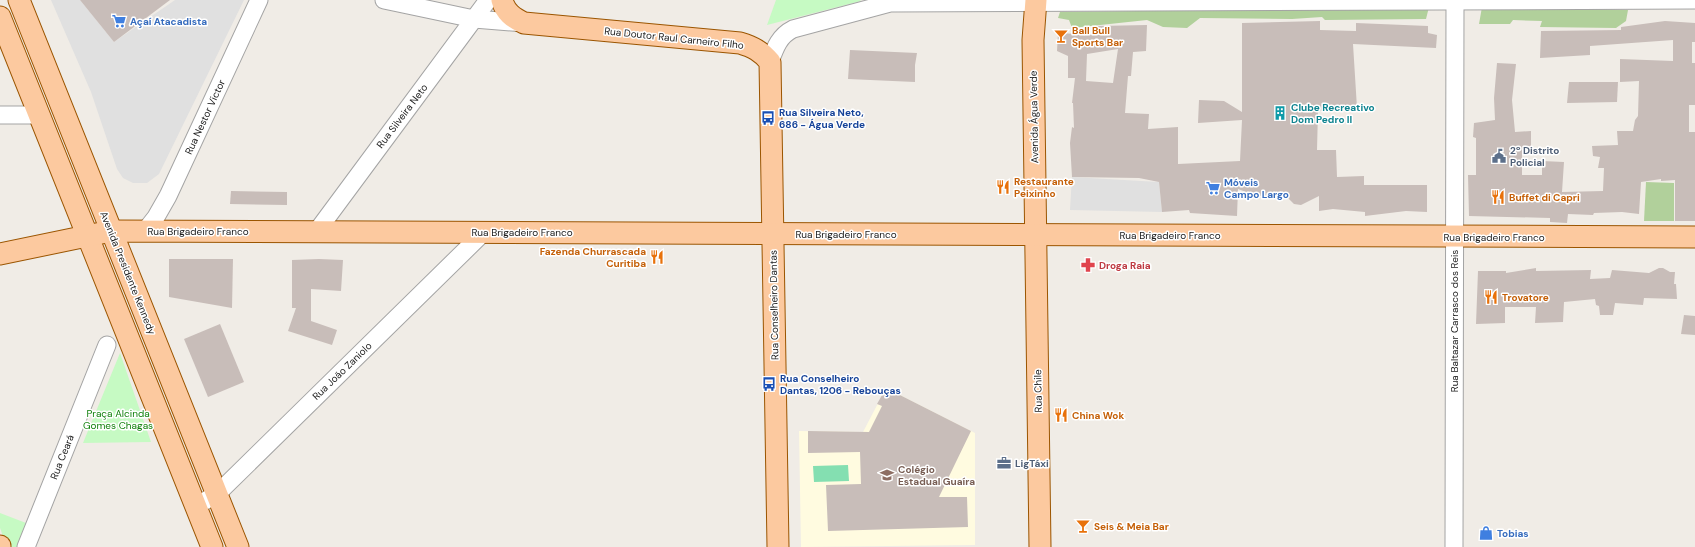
<svg xmlns="http://www.w3.org/2000/svg" width="1695" height="547" viewBox="0 0 1695 547" font-family="'DM Sans',sans-serif">
	<rect width="100%" height="100%" fill="#f0ece6"/>
	<path fill="#fffbe0" d="M886,388l89,45v112l-174,2 -2,-116 64,1z"/>
	<g fill="#b1d09b">
		<path d="M1429,7l-3,12 -101,1 -3,-3 -30,2 -92,-1 -13,10 -24,-1 -16,-7 -75,8 -3,-8 -11,-2 2,-6z"/>
		<path d="M1482,7l146,3 -2,11 -10,7 -76,-1 2,-6 -29,-1 -3,4h-31z"/>
		<path d="M1646,182l28,1v38h-30z"/>
	</g>
	<g fill="#c6fac3">
		<path d="M776,0h84l1,1 -94,24z"/>
		<path d="M120,353l31,89 -68,1z"/>
		<path d="M0,513l26,10 -9,24h-10l-7,-19z"/>
	</g>
	<path fill="#84dfb1" d="M848,465l1,16 -35,1 -1,-16z"/>
	<g fill="#e0e0e0">
		<path d="M51,0h29l34,42 61,-42h69l-85,174 -12,9h-14l-10,-5 -6,-9 -26,-77z"/>
		<path d="M1072,177l87,5 3,30 -92,-2z"/>
	</g>
	<g fill="#c8bdb9" fill-rule="evenodd">
		<path d="M80,0h90l-56,42z"/>
		<path d="M1320,21v9l36,1v-8l72,3v7l9,2 -1,13 -83,-4 4,64 -39,3 -1,39h19l1,27 27,-1v9h63v27l-21,-1 -41,5v-4l-32,-3 -14,2v-15l-18,9 -7,-1 -6,-6h-4l-1,-2h-26l-19,-7 -1,27 -47,-3 -1,-3 -27,2 -3,-30 -20,-4 -67,-1 -2,-34 2,-16 2,1 -1,-25h-1l3,-25h-7v-22l-11,-5 1,-18 40,2v-9l49,-1 -1,26 -13,1 -2,24h-3l-3,37 24,1 -1,15 30,-2v37l62,-3 2,-41 -44,3 1,-23 25,1 18,11v-89zM1118,49l-5,34 -27,-2 1,-27z"/>
		<path d="M1665,21l30,2v19h-3v21h3v42h-6v27h6v89h-20v-41l-14,1v-2l-20,3 -2,32 -17,-2 -28,1 -1,2 -25,-1 -1,9 -17,-1v-4l-81,-2 -1,-41h8v-37l-3,-1 1,-14 21,-3 -1,-22 3,-35 19,1 -4,36 3,32 16,-1v18h-9v26h20v-14l22,1 -2,30 41,-1 1,-23h-6l2,-11 -7,-1 -1,-10 26,-1 -1,-14h16l2,-11 3,-4 1,-35 -19,1v-23l53,2v-21l-83,6v9l-50,3 1,-27 80,-1v-3z"/>
		<path d="M850,50l67,3 -2,12v17l-67,-3z"/>
		<path d="M1569,82h49l-1,20 -50,1z"/>
		<path d="M231,191l56,1v13l-57,-1z"/>
		<path d="M169,259h64l-1,49 -63,-11z"/>
		<path d="M319,259l24,1 -2,31 -30,-2v32l26,9 -5,15 -44,-14 8,-23h-4v-48z"/>
		<path d="M1536,268v3l55,-1 -1,9 20,-1 2,-8 37,3 10,-5h4l7,4h5l-1,12h2l1,15 -33,-1 -1,7 -28,-2 -2,12h-13l-1,-9 -3,-1 -1,-6 -31,3 -1,20 -28,1 1,-16h-31v16l-29,1 2,-53h28v2z"/>
		<path d="M1684,315l11,1v19l-14,-1z"/>
		<path d="M220,324l24,58 -36,15 -24,-58z"/>
		<path d="M886,388l85,43 -32,66h28l1,30 -140,4 -2,-46 35,-1 -1,-32 -52,1v-22l61,1 13,-26 -5,-2z"/>
	</g>
	<g fill="none" stroke-linecap="round" stroke-linejoin="round">
		<defs>
			<g id="minor">
				<path d="M384,0l90,19 50,4"/>
				<path d="M770,62c5,-14 9,-26 23,-33l97,-26 805,-3"/>
				<path d="M0,115h39"/>
				<path d="M145,231l11,-14 12,-21 91,-196"/>
				<path d="M317,231l171,-231"/>
				<path d="M196,506l21,-12 267,-262"/>
				<path d="M26,547l81,-202"/>
				<path d="M1454,547l1,-547"/>
			</g>
			<g id="major">
				<path d="M19,0l219,547"/>
				<path d="M502,0c3,12 11,18 22,23l216,20c13,4 21,8 30,19l8,485"/>
				<path d="M1036,0l-3,40 7,507"/>
				<path d="M0,17l212,530"/>
				<path d="M0,254l111,-23 1584,6"/>
				<path d="M0,546v1"/>
			</g>
		</defs>
		<use href="#minor" stroke="#a4a4a4" stroke-width="19"/>
		<use href="#major" stroke="#9b5500" stroke-width="23"/>
		<use href="#minor" stroke="#fff" stroke-width="17"/>
		<use href="#major" stroke="#fcc99f" stroke-width="21"/>
	</g>
	<defs>
		<symbol id="supermarket-bare" viewBox="-9 -9 18 18"><path d="M-6-5.5h2.5l.6 2H6L4.5 2H-2.5L-4.4-4H-6ZM-1.5 3.2a1.3 1.3 0 1 0 .1 0ZM3 3.2a1.3 1.3 0 1 0 .1 0Z" fill="#3f7fe0" stroke="#fff" stroke-width="2.5" paint-order="stroke"/></symbol>
		<symbol id="bar-bare" viewBox="-9 -9 18 18"><path d="M-6-5H6L.8 .8V4.5H3.5V6h-7V4.5H-.8V.8Z" fill="#e8710a" stroke="#fff" stroke-width="2.5" paint-order="stroke"/></symbol>
		<symbol id="building-bare" viewBox="-9 -9 18 18"><path d="M-4-6H4V6H1V3H-1V6H-4ZM-2.5-4.3h1.7v1.8h-1.7ZM.8-4.3h1.7v1.8H.8ZM-2.5-1h1.7V.8h-1.7ZM.8-1h1.7V.8H.8Z" fill="#0f9aa8" stroke="#fff" stroke-width="2.5" paint-order="stroke"/></symbol>
		<symbol id="bus-bare" viewBox="-9 -9 18 18"><path d="M-5-6H5V4H4V6H2V4H-2V6H-4V4H-5ZM-3.5-4V0h7V-4ZM-3.5 1.2v1.5H-2V1.2ZM2 1.2v1.5H3.5V1.2Z" fill="#1a4fb4" stroke="#fff" stroke-width="2.5" paint-order="stroke"/></symbol>
		<symbol id="civic-bare" viewBox="-9 -9 18 18"><path d="M-.6-6.5H3V-4.5H.6V-3L4-1V1h2V6H-6V1h2V-1L-.6-3ZM-1.2 2.5V6h2.4V2.5Z" fill="#5c6f8a" stroke="#fff" stroke-width="2.5" paint-order="stroke"/></symbol>
		<symbol id="restaurant-bare" viewBox="-9 -9 18 18"><path d="M-5-6h1v4h1v-4h1v4h1v-4h1v5L-1.5 .5V6h-2V.5L-5-1ZM5-6V6H3V1.5H1.5Q1.5-4 5-6Z" fill="#e8710a" stroke="#fff" stroke-width="2.5" paint-order="stroke"/></symbol>
		<symbol id="pharmacy-bare" viewBox="-9 -9 18 18"><path d="M-2-6h4v4h4v4h-4v4h-4v-4h-4v-4h4Z" fill="#e0444e" stroke="#fff" stroke-width="2.5" paint-order="stroke"/></symbol>
		<symbol id="office-bare" viewBox="-9 -9 18 18"><path d="M-6-3h4V-5.5h4V-3h4V5H-6ZM-1-4.5V-3h2v-1.5ZM-6 0V1H6V0Z" fill="#5c6f8a" stroke="#fff" stroke-width="2.5" paint-order="stroke"/></symbol>
		<symbol id="school-bare" viewBox="-9 -9 18 18"><path d="M0-5L7-2L0 1L-7-2ZM-4 1L0 2.5L4 1V4Q0 6-4 4Z" fill="#8d6e63" stroke="#fff" stroke-width="2.5" paint-order="stroke"/></symbol>
		<symbol id="shop-bare" viewBox="-9 -9 18 18"><path d="M-5-2.5h2.3a2.7 3.5 0 0 1 5.4 0H5L5.5 6h-11ZM-1.5-2.5h3a1.5 2.3 0 0 0-3 0Z" fill="#3f7fe0" stroke="#fff" stroke-width="2.5" paint-order="stroke"/></symbol>
	</defs>
	<g fill-rule="evenodd">
		<use href="#supermarket-bare" x="109" y="11" width="20" height="20"/>
		<use href="#bar-bare" x="1051" y="26" width="20" height="20"/>
		<use href="#building-bare" x="1270" y="103" width="20" height="20"/>
		<use href="#bus-bare" x="758" y="108" width="20" height="20"/>
		<use href="#civic-bare" x="1489" y="146" width="20" height="20"/>
		<use href="#restaurant-bare" x="993" y="177" width="20" height="20"/>
		<use href="#supermarket-bare" x="1203" y="178" width="20" height="20"/>
		<use href="#restaurant-bare" x="1488" y="187" width="20" height="20"/>
		<use href="#restaurant-bare" x="647" y="247" width="20" height="20"/>
		<use href="#pharmacy-bare" x="1078" y="255" width="20" height="20"/>
		<use href="#restaurant-bare" x="1481" y="287" width="20" height="20"/>
		<use href="#bus-bare" x="759" y="374" width="20" height="20"/>
		<use href="#restaurant-bare" x="1051" y="405" width="20" height="20"/>
		<use href="#office-bare" x="994" y="453" width="20" height="20"/>
		<use href="#school-bare" x="877" y="465" width="20" height="20"/>
		<use href="#bar-bare" x="1073" y="516" width="20" height="20"/>
		<use href="#shop-bare" x="1476" y="523" width="20" height="20"/>
	</g>
	<g text-anchor="middle" dominant-baseline="central" stroke-width="3" stroke-linejoin="round" paint-order="stroke">
		<g font-size="10" font-weight="bold" fill="#366cbe" stroke="#fff" text-anchor="start">
			<text x="130" y="21">Açaí Atacadista</text>
			<text x="1224" y="182">Móveis<tspan x="1224" dy="12">Campo Largo</tspan></text>
			<text x="1497" y="533">Tobias</text>
		</g>
		<g font-size="10" font-weight="bold" fill="#c56008" stroke="#fff" text-anchor="start">
			<text x="1072" y="30">Ball Bull<tspan x="1072" dy="12">Sports Bar</tspan></text>
			<text x="1014" y="181">Restaurante<tspan x="1014" dy="12">Peixinho</tspan></text>
			<text x="1509" y="197">Buffet di Capri</text>
			<text x="646" y="251" text-anchor="end">Fazenda Churrascada<tspan x="646" dy="12">Curitiba</tspan></text>
			<text x="1502" y="297">Trovatore</text>
			<text x="1072" y="415">China Wok</text>
			<text x="1094" y="526">Seis &amp; Meia Bar</text>
		</g>
		<g font-size="10" fill="#202020" stroke="#fff">
			<text transform="translate(674 38) rotate(6)">Rua Doutor Raul Carneiro Filho</text>
			<text transform="translate(402 116) rotate(-53)">Rua Silveira Neto</text>
			<text transform="translate(205 117) rotate(-65)">Rua Nestor Victor</text>
			<text transform="translate(1034 117) rotate(-91)">Avenida Água Verde</text>
			<text x="198" y="231">Rua Brigadeiro Franco</text>
			<text x="522" y="232">Rua Brigadeiro Franco</text>
			<text x="846" y="234">Rua Brigadeiro Franco</text>
			<text x="1170" y="235">Rua Brigadeiro Franco</text>
			<text x="1494" y="237">Rua Brigadeiro Franco</text>
			<text transform="translate(128 273) rotate(68)">Avenida Presidente Kennedy</text>
			<text transform="translate(774 305) rotate(-91)">Rua Conselheiro Dantas</text>
			<text transform="translate(1454 321) rotate(-90)">Rua Baltazar Carrasco dos Reis</text>
			<text transform="translate(342 371) rotate(-44)">Rua João Zaniolo</text>
			<text transform="translate(1038 391) rotate(-91)">Rua Chile</text>
			<text transform="translate(62 457) rotate(-68)">Rua Ceará</text>
		</g>
		<g font-size="10" font-weight="bold" fill="#0d838f" stroke="#fff" text-anchor="start">
			<text x="1291" y="107">Clube Recreativo<tspan x="1291" dy="12">Dom Pedro II</tspan></text>
		</g>
		<g font-size="10" font-weight="bold" fill="#164399" stroke="#fff" text-anchor="start">
			<text x="779" y="112">Rua Silveira Neto,<tspan x="779" dy="12">686 - Água Verde</tspan></text>
			<text x="780" y="378">Rua Conselheiro<tspan x="780" dy="12">Dantas, 1206 - Rebouças</tspan></text>
		</g>
		<g font-size="10" font-weight="bold" fill="#4e5e75" stroke="#fff" text-anchor="start">
			<text x="1510" y="150">2º Distrito<tspan x="1510" dy="12">Policial</tspan></text>
			<text x="1015" y="463">LigTáxi</text>
		</g>
		<g font-size="10" font-weight="bold" fill="#be3a42" stroke="#fff" text-anchor="start">
			<text x="1099" y="265">Droga Raia</text>
		</g>
		<g font-size="10" fill="#10800b" stroke="#fff">
			<text x="118" y="413">Praça Alcinda<tspan x="118" dy="12">Gomes Chagas</tspan></text>
		</g>
		<g font-size="10" font-weight="bold" fill="#785e54" stroke="#fff" text-anchor="start">
			<text x="898" y="469">Colégio<tspan x="898" dy="12">Estadual Guaíra</tspan></text>
		</g>
	</g>
</svg>
